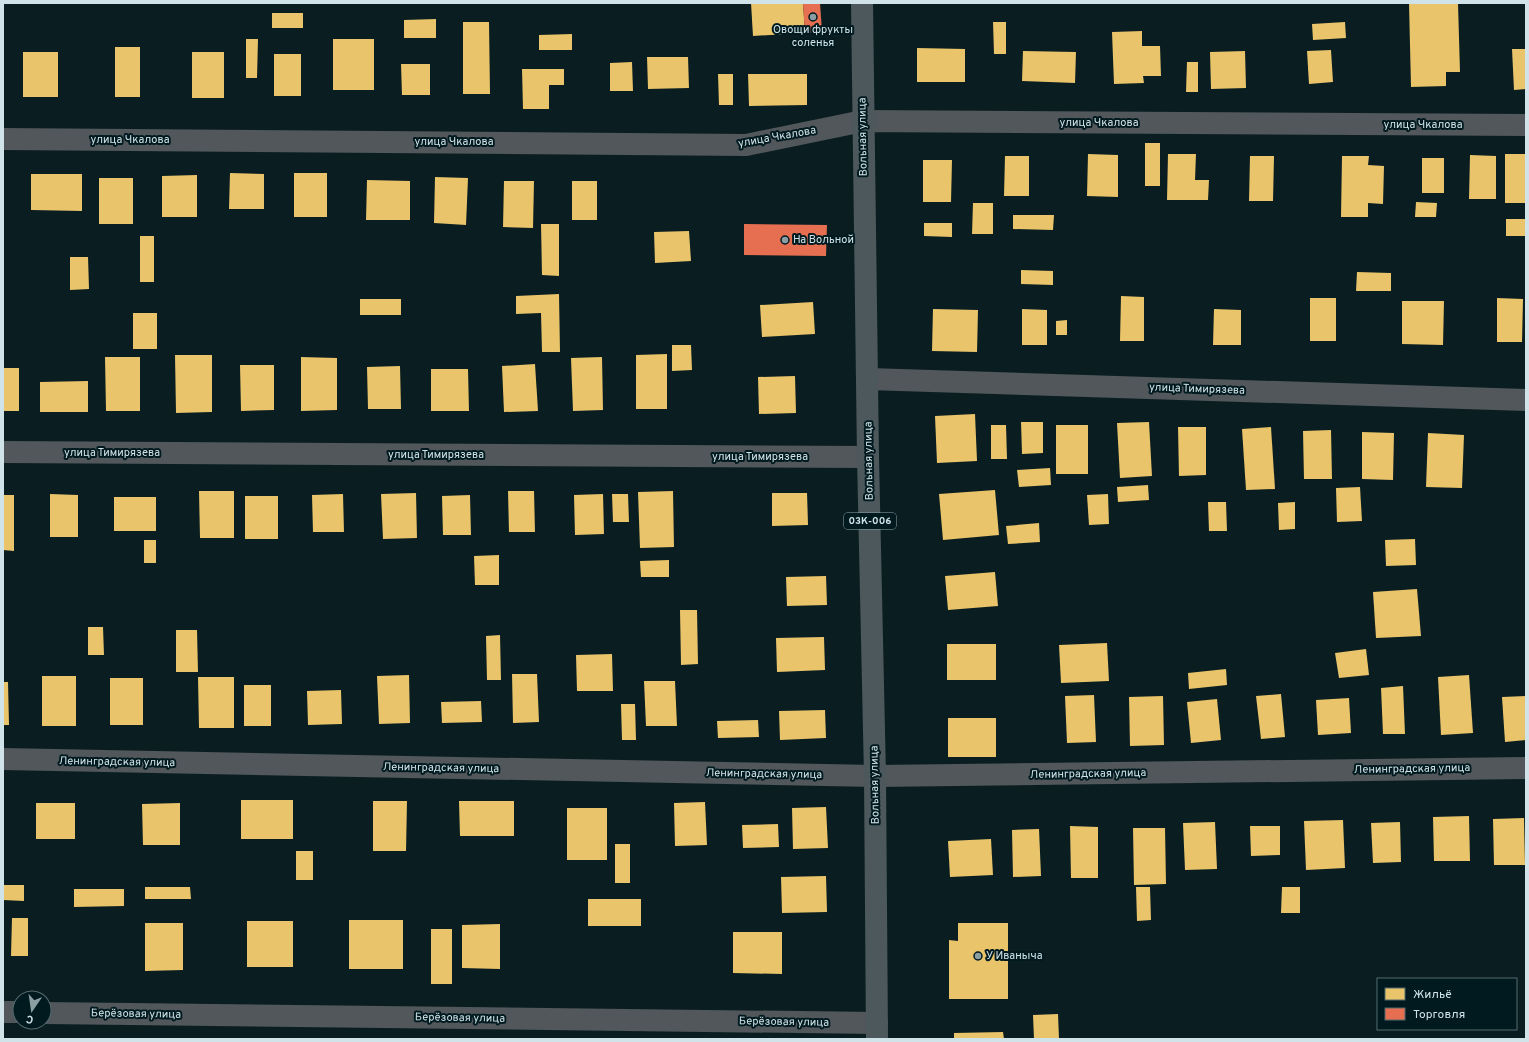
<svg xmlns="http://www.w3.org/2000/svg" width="1529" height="1042" viewBox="0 0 1529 1042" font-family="Overpass,sans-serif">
	<rect width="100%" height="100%" fill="#0a1e21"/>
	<g fill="#e9c46a">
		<path d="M751,3h52l2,30 -52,3z"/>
		<path d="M1409,3h49l2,69h-14v14l-35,1z"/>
		<rect x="272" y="13" width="31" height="15"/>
		<path d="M436,19v19h-32v-18z"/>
		<path d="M463,22h26l1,72h-27z"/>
		<path d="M993,22h13v32h-12z"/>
		<path d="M1345,22l1,16 -33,2 -1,-16z"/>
		<path d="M1142,31v15h18l1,30h-18l1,7 -30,1 -2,-52z"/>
		<path d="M572,34v16h-33v-15z"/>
		<path d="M246,39h12l-1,39h-11z"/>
		<rect x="333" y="39" width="41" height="51"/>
		<rect x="115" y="47" width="25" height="50"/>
		<path d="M917,48l48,1v33h-48z"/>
		<path d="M1512,49h14v40l-12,1z"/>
		<path d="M1331,50l2,32 -24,2 -2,-33z"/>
		<path d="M1023,51l53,1 -1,31 -53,-2z"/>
		<path d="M1245,51l1,37 -35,1 -1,-37z"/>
		<rect x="23" y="52" width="35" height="45"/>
		<rect x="192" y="52" width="32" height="46"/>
		<rect x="274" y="54" width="27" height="42"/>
		<path d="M647,57h41l1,31 -41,1z"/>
		<path d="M632,62l1,29h-23v-28z"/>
		<path d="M1187,62h11v30h-12z"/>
		<path d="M401,64h29v31h-28z"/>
		<path d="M522,69h42v16h-15v24h-26z"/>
		<path d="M718,74h15v31h-14z"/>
		<path d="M748,74h59v31l-58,1z"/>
		<rect x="1145" y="143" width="15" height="43"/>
		<path d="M1088,154l30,1v42l-31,-1z"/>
		<path d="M1168,154h28l-1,26h14l-1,20h-41z"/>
		<rect x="1505" y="154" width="21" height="49"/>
		<path d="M1470,155l26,1v43h-27z"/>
		<path d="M1005,156h24v40h-25z"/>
		<path d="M1250,156h24l-1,45h-24z"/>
		<path d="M1342,156h27l-1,9 16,1 -1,38 -15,-1v14h-27z"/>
		<rect x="1422" y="158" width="22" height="35"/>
		<path d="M923,160h29l-1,42h-28z"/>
		<path d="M230,173l34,1v35h-35z"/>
		<rect x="294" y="173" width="33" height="44"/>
		<path d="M31,174h51v37l-51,-1z"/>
		<path d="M197,175v42h-35v-41z"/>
		<path d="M435,177l33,1 -2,47 -32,-2z"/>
		<rect x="99" y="178" width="34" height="46"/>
		<path d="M367,180l43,1v39h-44z"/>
		<path d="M504,181h30l-1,47 -30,-1z"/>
		<rect x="572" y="181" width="25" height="39"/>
		<path d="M1416,202l21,1 -1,14h-21z"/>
		<path d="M973,203h20v31h-21z"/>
		<path d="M1013,215h41l-1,15 -40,-1z"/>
		<rect x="1506" y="219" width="20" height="17"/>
		<path d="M924,223h28v14l-28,-1z"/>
		<path d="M541,224h18v52l-17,-1z"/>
		<path d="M689,231l2,30 -36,2 -1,-31z"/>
		<rect x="140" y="236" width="14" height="46"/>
		<path d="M70,257h18l1,32 -19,1z"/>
		<path d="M1021,270l32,1v14l-32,-1z"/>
		<path d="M1357,272l34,1v18h-35z"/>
		<path d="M559,294l1,58h-18l-1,-39 -25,1v-18z"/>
		<path d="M1121,296l23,1v44h-24z"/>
		<rect x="1310" y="298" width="26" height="43"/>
		<path d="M1497,298l26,1 -1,43h-25z"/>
		<rect x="360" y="299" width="41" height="16"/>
		<path d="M1402,301h42l-1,44 -41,-1z"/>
		<path d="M813,302l2,32 -53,3 -2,-32z"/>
		<path d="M933,309l45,1 -1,42 -45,-1z"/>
		<path d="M1022,309l25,1v35h-25z"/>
		<path d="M1214,309l27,1v35h-28z"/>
		<rect x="133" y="313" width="24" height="36"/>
		<path d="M1067,320v15h-11v-14z"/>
		<path d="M672,345h19l1,25 -20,1z"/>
		<path d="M667,354v55h-31v-54z"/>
		<path d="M175,355h37v57l-36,1z"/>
		<path d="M105,357h35v54h-34z"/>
		<path d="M301,357l36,1v52l-36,1z"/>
		<path d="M602,357l1,53 -30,1 -2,-53z"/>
		<path d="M535,364l3,47 -34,1 -2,-46z"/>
		<path d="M240,365h34v45l-33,1z"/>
		<path d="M400,366l1,43h-33l-1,-42z"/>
		<rect x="3" y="368" width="16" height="43"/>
		<path d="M431,369h37l1,42h-38z"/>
		<path d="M795,376l1,37 -37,1 -1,-37z"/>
		<path d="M88,381v31h-48v-30z"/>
		<path d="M975,414l2,47 -40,2 -2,-47z"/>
		<path d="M1021,422h22v31l-21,1z"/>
		<path d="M1149,422l3,54 -32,2 -3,-55z"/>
		<path d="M991,425h15l1,34h-16z"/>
		<rect x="1056" y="425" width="32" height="49"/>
		<path d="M1178,427h28v48l-27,1z"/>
		<path d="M1271,427l4,62 -29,1 -4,-61z"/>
		<path d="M1331,430l1,49h-28l-1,-48z"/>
		<path d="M1362,432l32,1 -1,47 -31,-1z"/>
		<path d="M1428,433l36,2 -2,53 -36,-1z"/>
		<path d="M1050,468l1,17 -32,2 -2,-17z"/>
		<path d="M1148,485l1,15 -31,2 -1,-15z"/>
		<path d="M1360,487l2,34 -25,1 -1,-34z"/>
		<path d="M995,490l4,45 -56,5 -4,-46z"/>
		<path d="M199,491h35v47h-34z"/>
		<path d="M508,491h26l1,41h-26z"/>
		<path d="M673,491l1,56 -34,1 -2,-56z"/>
		<path d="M416,493l1,45 -34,1 -2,-45z"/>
		<path d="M772,493h35l1,32 -36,1z"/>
		<path d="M50,494l28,1v42h-28z"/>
		<path d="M343,494l1,38h-31l-1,-37z"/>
		<path d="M603,494l1,40 -29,1 -1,-40z"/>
		<path d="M612,494h16l1,28h-16z"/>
		<path d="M1108,494l1,30 -20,1 -2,-30z"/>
		<path d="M3,495h11v56l-11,-1z"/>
		<path d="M470,495l1,40h-28l-1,-39z"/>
		<rect x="245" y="496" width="33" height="43"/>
		<rect x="114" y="497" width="42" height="34"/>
		<path d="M1208,502h18l1,29h-18z"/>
		<path d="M1295,502v27l-16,1 -1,-27z"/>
		<path d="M1039,523l1,19 -32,2 -2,-18z"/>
		<path d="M1415,539l1,26 -30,1 -1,-26z"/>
		<rect x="144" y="540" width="12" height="23"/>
		<path d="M499,555v30h-24l-1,-29z"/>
		<path d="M669,560v17h-28l-1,-16z"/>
		<path d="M995,572l3,34 -50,4 -3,-34z"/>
		<path d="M826,576l1,29 -40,1 -1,-29z"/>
		<path d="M1417,589l4,47 -45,2 -3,-46z"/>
		<path d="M680,610h17l1,54 -17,1z"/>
		<path d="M88,627h15l1,28h-16z"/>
		<path d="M176,630h21l1,42h-22z"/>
		<path d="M500,635l1,45h-14l-1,-44z"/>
		<path d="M824,637l1,33 -48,2 -1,-34z"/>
		<path d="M1107,643l2,38 -48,2 -2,-38z"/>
		<rect x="947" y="644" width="49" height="36"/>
		<path d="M1366,649l3,26 -30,3 -4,-25z"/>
		<path d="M612,654l1,37h-36l-1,-36z"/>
		<path d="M1226,669l1,16 -38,4 -1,-16z"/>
		<path d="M512,674h25l2,48 -26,1z"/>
		<path d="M409,675l1,48 -31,1 -2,-48z"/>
		<path d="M1469,675l4,58 -32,2 -3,-58z"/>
		<rect x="42" y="676" width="34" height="50"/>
		<path d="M198,677h36v51h-35z"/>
		<rect x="110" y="678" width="33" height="47"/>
		<path d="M644,681h31l2,45h-31z"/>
		<path d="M3,682h5l1,43h-6z"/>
		<rect x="244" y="685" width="27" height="41"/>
		<path d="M1403,686l2,48h-22l-2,-46z"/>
		<path d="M341,690l1,34 -34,1 -1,-34z"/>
		<path d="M1281,694l4,43 -24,2 -5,-43z"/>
		<path d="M1094,695l2,47 -29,1 -2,-47z"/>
		<path d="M1163,696l1,49 -34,1 -1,-49z"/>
		<path d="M1526,696v44l-21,2 -3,-45z"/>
		<path d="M1349,698l2,35 -33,2 -2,-35z"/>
		<path d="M1217,699l4,41 -30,3 -4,-41z"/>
		<path d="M481,701l1,21 -40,1 -1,-21z"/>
		<path d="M621,704h14l1,36h-14z"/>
		<path d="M825,710l1,28 -46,2 -1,-29z"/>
		<rect x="948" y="718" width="48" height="39"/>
		<path d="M758,720l1,17 -41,1 -1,-17z"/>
		<rect x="241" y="800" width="52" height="39"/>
		<path d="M373,801h34l-1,50h-33z"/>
		<path d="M459,801h55v35h-54z"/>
		<path d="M705,802l2,43 -32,1 -1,-43z"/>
		<rect x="36" y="803" width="39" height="36"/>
		<path d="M180,803v42h-37l-1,-41z"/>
		<path d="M826,807l2,41 -35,1 -1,-41z"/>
		<rect x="567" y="808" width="40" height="52"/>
		<path d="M1469,816l1,45h-36l-1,-44z"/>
		<path d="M1524,818l1,47h-31l-1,-46z"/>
		<path d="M1343,820l2,48 -39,2 -2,-49z"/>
		<path d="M1215,822l2,47 -32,1 -2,-47z"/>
		<path d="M1400,822l1,40 -28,1 -2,-40z"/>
		<path d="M778,824l1,23 -36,1 -1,-23z"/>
		<path d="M1070,826l28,1v51h-27z"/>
		<path d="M1250,826h30v29l-29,1z"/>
		<path d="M1133,828h32l1,56 -32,1z"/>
		<path d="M1039,829l2,47 -28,1 -1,-47z"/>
		<path d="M991,839l2,36 -43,2 -2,-36z"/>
		<rect x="615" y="844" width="15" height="39"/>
		<rect x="296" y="851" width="17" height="29"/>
		<path d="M826,876l1,36 -45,1 -1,-36z"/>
		<path d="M3,885h21v16l-21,-1z"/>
		<path d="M145,887h45l1,12h-46z"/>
		<path d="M1136,887h14l1,33 -14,1z"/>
		<path d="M1282,887h18v26h-19z"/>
		<path d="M74,889h50v17l-50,1z"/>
		<rect x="588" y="899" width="53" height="27"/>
		<path d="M12,918h16v38h-17z"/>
		<rect x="349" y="920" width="54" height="49"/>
		<rect x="247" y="921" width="46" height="46"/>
		<path d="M145,923h38v47l-38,1z"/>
		<path d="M958,923h50v76h-59v-59l9,1z"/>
		<path d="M500,924v45l-38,-1v-43z"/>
		<rect x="431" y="929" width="21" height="55"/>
		<path d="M733,932h49v42l-49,-1z"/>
		<path d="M1058,1014l1,25h-25l-1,-24z"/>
		<path d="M1003,1032l1,7h-50v-6z"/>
	</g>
	<g fill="#e76f51">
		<path d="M803,3h17l2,29 -17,1z"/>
		<path d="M744,224l83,1 -1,31 -82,-1z"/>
	</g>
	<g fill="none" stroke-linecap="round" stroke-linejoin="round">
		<g stroke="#51575a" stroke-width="22">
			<path d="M3,139l743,6 117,-24 663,4"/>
			<path d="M868,379l658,21"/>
			<path d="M3,452l865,5"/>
			<path d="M3,759l872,17 651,-8"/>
			<path d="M3,1012h17"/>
			<path d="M44,1013l833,10"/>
		</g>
		<path stroke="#4c585c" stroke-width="22" d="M862,3l6,454 7,319 2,263"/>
	</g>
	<g fill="#8b9ea2" stroke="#001a1f" stroke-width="1.5">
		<circle cx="813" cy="17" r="4"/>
		<circle cx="785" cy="240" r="4"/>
		<circle cx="978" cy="956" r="4"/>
	</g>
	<g text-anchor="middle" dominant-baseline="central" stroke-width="4" stroke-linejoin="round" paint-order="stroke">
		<rect fill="#001a1f" stroke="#92a7ac" stroke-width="1" x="844" y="513" width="52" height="16" rx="3"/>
		<g font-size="10" font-weight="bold" fill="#d0e3e8">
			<text x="870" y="521">03К-006</text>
		</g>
		<g font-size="11" fill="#d0e3e8" stroke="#001a1f" text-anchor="start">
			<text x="813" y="30" text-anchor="middle">Овощи фрукты<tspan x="813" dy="13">соленья</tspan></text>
			<text x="793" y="240">На Вольной</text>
			<text x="986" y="956">У Иваныча</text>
		</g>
		<g font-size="11" fill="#d0e3e8" stroke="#001a1f">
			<text x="1099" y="123">улица Чкалова</text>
			<text x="1423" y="125">улица Чкалова</text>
			<text transform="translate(777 137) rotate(-10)">улица Чкалова</text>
			<text transform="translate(863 137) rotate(-91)">Вольная улица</text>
			<text x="130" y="140">улица Чкалова</text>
			<text x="454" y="142">улица Чкалова</text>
			<text transform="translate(1197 389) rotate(2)">улица Тимирязева</text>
			<text x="112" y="453">улица Тимирязева</text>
			<text x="436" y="455">улица Тимирязева</text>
			<text x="760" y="457">улица Тимирязева</text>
			<text transform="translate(869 461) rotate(-91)">Вольная улица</text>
			<text transform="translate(117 762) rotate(1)">Ленинградская улица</text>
			<text transform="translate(441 768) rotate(1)">Ленинградская улица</text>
			<text transform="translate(1412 769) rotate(-1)">Ленинградская улица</text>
			<text transform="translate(764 774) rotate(1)">Ленинградская улица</text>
			<text transform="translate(1088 774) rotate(-1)">Ленинградская улица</text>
			<text transform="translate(875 785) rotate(-91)">Вольная улица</text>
			<text transform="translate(136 1014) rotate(1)">Берёзовая улица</text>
			<text transform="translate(460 1018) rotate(1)">Берёзовая улица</text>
			<text transform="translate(784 1022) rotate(1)">Берёзовая улица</text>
		</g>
	</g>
	<rect width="1529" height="1042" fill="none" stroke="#d0e3e8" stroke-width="8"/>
	<rect x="1377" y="978" width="140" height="52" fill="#001a1f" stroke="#536a6f"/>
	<rect x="1385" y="988" width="20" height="12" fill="#e9c46a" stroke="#536a6f"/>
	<text x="1413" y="998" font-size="12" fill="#d0e3e8">Жильё</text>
	<rect x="1385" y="1008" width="20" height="12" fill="#e76f51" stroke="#536a6f"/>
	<text x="1413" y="1018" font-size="12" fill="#d0e3e8">Торговля</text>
	<g transform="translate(32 1010) rotate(193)"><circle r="19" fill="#001a1f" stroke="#536a6f"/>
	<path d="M0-3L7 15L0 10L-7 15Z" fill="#8b9ea2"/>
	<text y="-6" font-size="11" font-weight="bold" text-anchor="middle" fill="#d0e3e8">С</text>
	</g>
</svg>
